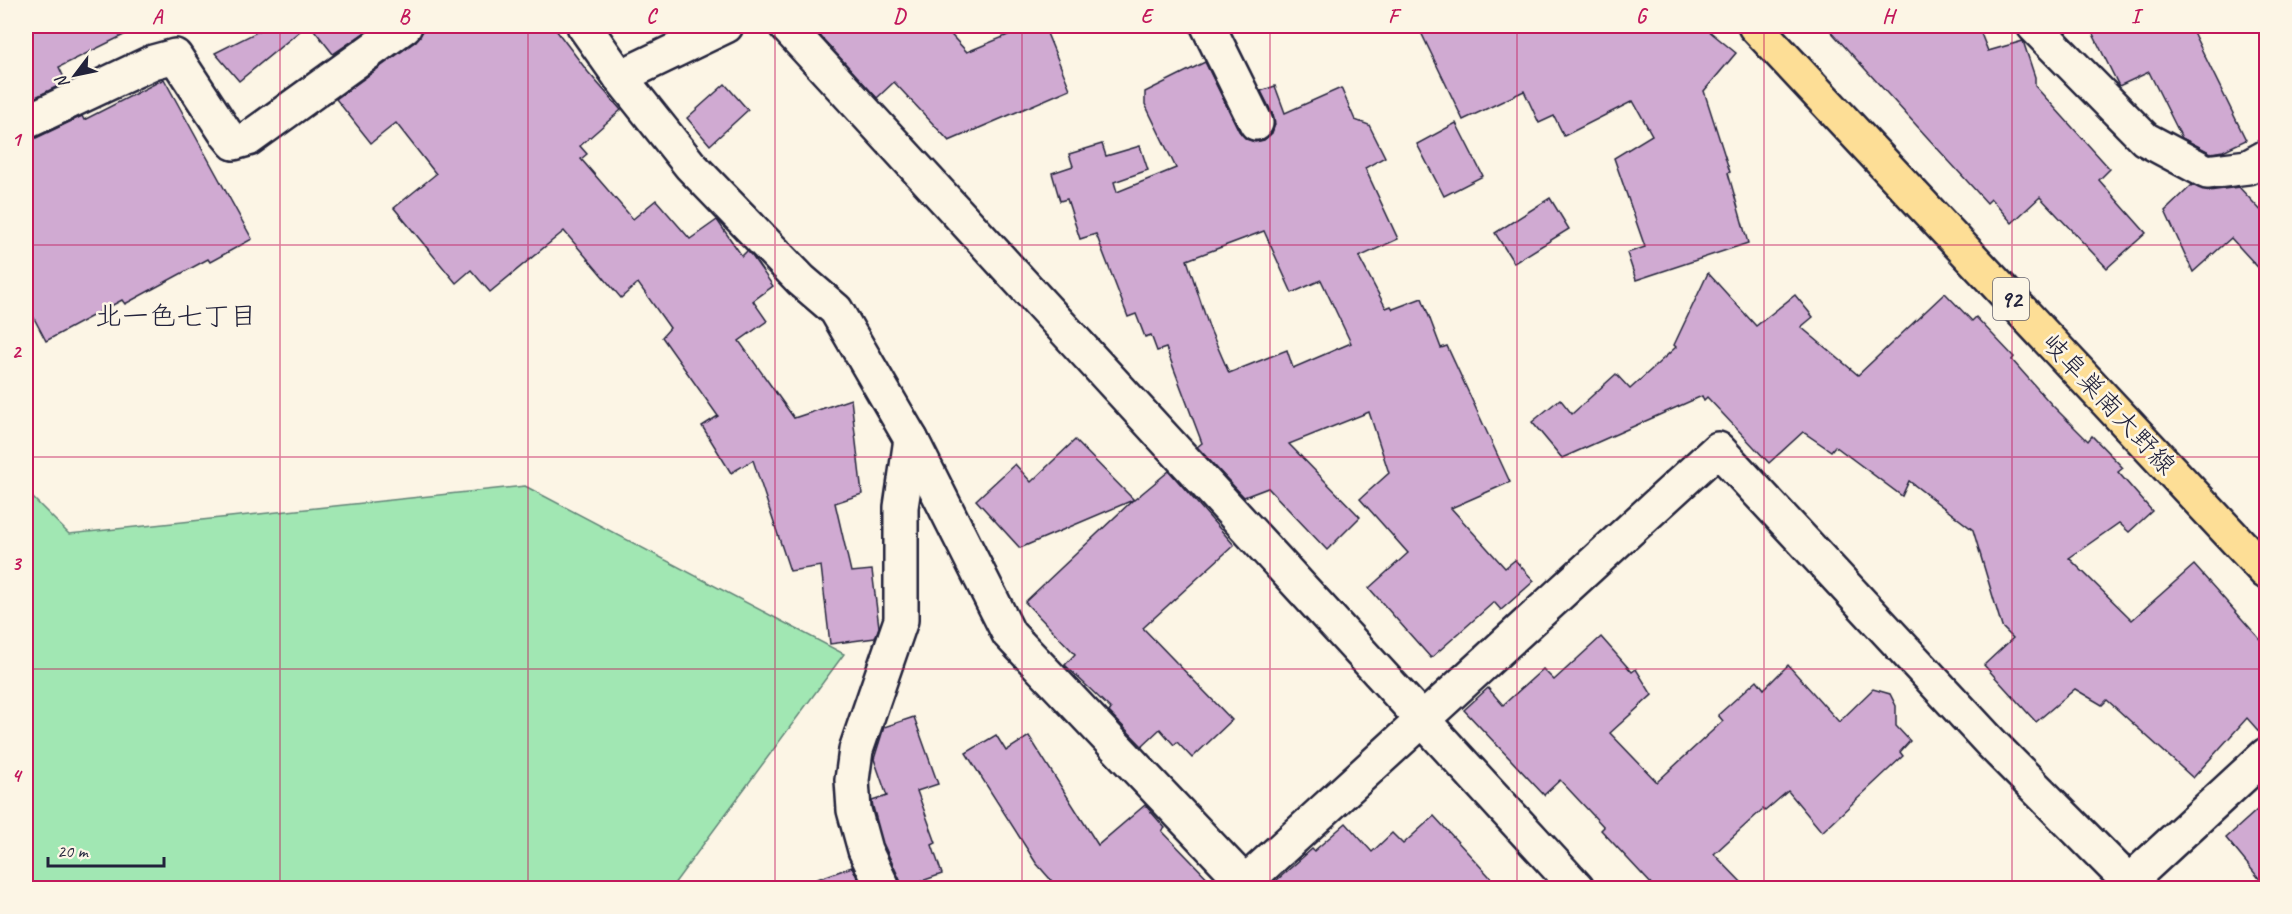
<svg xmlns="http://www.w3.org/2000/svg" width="2292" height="914" viewBox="0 0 2292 914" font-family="Caveat,'Klee One',sans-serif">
	<rect width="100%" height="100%" fill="#fcf5e5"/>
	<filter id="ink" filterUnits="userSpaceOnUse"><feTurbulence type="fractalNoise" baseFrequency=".0167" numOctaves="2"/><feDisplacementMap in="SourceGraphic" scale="12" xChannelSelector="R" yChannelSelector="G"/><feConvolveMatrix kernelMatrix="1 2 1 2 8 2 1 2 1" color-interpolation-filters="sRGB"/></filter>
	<g filter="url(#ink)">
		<path fill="#a1e7b3" stroke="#628477" stroke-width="1.5" d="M525,486l319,168 -173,234h-645v-397l43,43z"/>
		<g fill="#d0aad2" stroke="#22223b" stroke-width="1.5" fill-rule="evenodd">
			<path d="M26,26h116l-83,41 7,15 -40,20z"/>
			<path d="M269,26h37l-67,55 -24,-28z"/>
			<path d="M311,26h63l-41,28z"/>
			<path d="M426,26h127l35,46 33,38 -41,36 7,8 -6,5 52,60 23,-19 34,39 27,-19 25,36 5,-5 5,5 21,30 -20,15 14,20 -28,20 55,77 57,-19 11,95 -27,9 16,69 21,-2 7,57 -4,11 -45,6 -9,-78 -31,5 -37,-111 -22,13 -29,-47 16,-10 -56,-79 8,-9 -32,-45 -17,15 -57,-67 -74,61 -19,-22 -15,13 -62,-75 42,-34 -40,-51 -25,20 -35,-44 80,-58z"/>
			<path d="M811,26h132l24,26 63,-26h14l26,63 -121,52 -55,-59 -17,16z"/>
			<path d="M1418,26h285l33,27 -32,38 26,81 -2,1 20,70 -112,37 -9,-27 18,-6 -31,-89 38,-23 -19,-34 -69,35 -10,-20 -15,7 -15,-32 -61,29z"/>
			<path d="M1826,26h152l10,25 35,-10 12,36v9l75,83 -11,11 47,53 -39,35 -67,-71 -28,26 -21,-24 -4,4z"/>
			<path d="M2089,26h101l56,114 -23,11 -12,2 -29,-15 -33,-66 -30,14z"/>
			<path d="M1205,62l34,69 7,8 9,3 9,-2 8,-7 3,-9 -2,-9 -12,-24 14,-5 10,27 56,-25 14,32 14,5 16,32 -20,11 33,71 -39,18 27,51 5,-2 2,3 29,-11 19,50 6,-2 63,136 -59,26 54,60 10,-8 19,21 -33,29 -7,-8 -63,56 -62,-70 39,-35 -48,-54 29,-26 -20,-61 -80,32 71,73 -33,33 -59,-62 -24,9 -47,-50 5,-4 -36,-95 -9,3 -6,-16 -6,2 -9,-23 -8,3 -32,-83 -16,5 -13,-40 -7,2 -8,-28 21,-7 -4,-12 33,-10 4,12 34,-10 8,24 -34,12 3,10 59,-24 -31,-64v-12zM1264,231l28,62 29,-13 30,63 -58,25 -6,-18 -58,23 -20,-46 -22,-67z"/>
			<path d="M164,79l88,160 -42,23 -2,-3 -83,45 -3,-4 -76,41 -20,-38v-162l8,-2 48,-23 2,4z"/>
			<path d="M725,84l23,26 -38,35 -23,-27z"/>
			<path d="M1456,123l27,53 -39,20 -27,-52z"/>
			<path d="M2192,185l17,6 30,-4 27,29v60l-35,-38 -38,34 -28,-61z"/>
			<path d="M1550,198l19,31 -55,34 -19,-30z"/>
			<path d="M1708,273l48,53 39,-31 18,22 -12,10 57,48 87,-82 27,28 4,-4 38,40 -2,3 39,44 37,37 4,-5 31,32 -5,4 34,39 -23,21 -10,-9 -50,35 63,62 62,-55 72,81v91h-2l-17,-19 -54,60 -86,-78 -5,5 -27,-16 -39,33 -52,-57 29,-27 -11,-11 -29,-97 -64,-49 -7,15 -67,-50 -4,5 -28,-19 -34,31 -62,-66 -3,3 -2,-4 -140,62 -30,-36 28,-23 12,15 44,-40 14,15 46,-42 -2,-2z"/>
			<path d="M1075,440l59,60 35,-29 65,74 -91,83 89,92 -40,38 -15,-16 -3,3 -14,-16 -18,17 -33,-34 2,-3 -46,-44 10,-11 -50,-52 108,-102 -113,48 -44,-48 39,-36 16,18z"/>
			<path d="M1601,637l31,35 4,-3 16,26 -42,38 47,49 66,-61 -5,-6 39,-35 7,9 24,-24 51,57 34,-33 17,5 6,12v20l14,15 -10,11 3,4 -81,76 -34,-41 -23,20 -2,-2 -49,45 33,34h-92l-54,-58 3,-3 -44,-47 -16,15 -80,-85 24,-22 15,17 40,-36 11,11z"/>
			<path d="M914,717l24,67 -21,7 19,52 -4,2 10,29 -40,14 -2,-8 -17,-37 -10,-36 -1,-6 15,-5 -13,-37 10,-32z"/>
			<path d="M996,735l10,16 23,-15 69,109 47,-40 20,23 -3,3 55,57h-159l-22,-25 -70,-110z"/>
			<path d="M2266,802v85l-40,-49z"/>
			<path d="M1434,816l66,72h-232l44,-39 2,2 32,-28 26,29 20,-19 11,11z"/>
			<path d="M852,867l10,21h-58l-1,-4z"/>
		</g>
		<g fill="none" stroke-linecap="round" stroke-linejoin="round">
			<defs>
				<g id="minor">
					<path d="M584,26l36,51 70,88 111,115 35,30 75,129 98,195 241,254"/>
					<path d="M786,26l791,862"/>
					<path d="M1208,26l48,97"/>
					<path d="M2034,26l111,113 62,33 41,-5 18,-10"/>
					<path d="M620,77l106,-51"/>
					<path d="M26,122l127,-60 22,-6 50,76 9,11 14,-4 157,-113"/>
					<path d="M883,888l-18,-38 -11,-40 -2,-30 4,-30 45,-130v-113l10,-68"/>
					<path d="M1239,888l479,-439 274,295 137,138"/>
					<path d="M2122,888l144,-133"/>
				</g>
				<path id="major" d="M1755,26l511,546"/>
			</defs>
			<use href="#minor" stroke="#22223b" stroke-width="38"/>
			<use href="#major" stroke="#22223b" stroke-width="38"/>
			<use href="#minor" stroke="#fcf5e5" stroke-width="33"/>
			<use href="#major" stroke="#fdde96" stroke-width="33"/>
		</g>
	</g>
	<path fill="none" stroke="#c2185b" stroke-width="1.5" stroke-opacity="0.55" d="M280,26v862M528,26v862M775,26v862M1022,26v862M1270,26v862M1517,26v862M1764,26v862M2012,26v862M26,245h2240M26,457h2240M26,669h2240"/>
	<g text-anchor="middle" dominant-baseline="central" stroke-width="5" stroke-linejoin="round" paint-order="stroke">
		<rect fill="#fcf5e5" stroke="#63616e" stroke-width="1.5" x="1993" y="278" width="36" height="42" rx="4.5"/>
		<g font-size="24" font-weight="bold" fill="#22223b">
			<text x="2011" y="299">92</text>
		</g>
		<g font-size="26" fill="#22223b" stroke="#fcf5e5">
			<text transform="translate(2109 404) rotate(47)">岐阜巣南大野線</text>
		</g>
		<g font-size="27" fill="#22223b" stroke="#fcf5e5">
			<text x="176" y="316">北一色七丁目</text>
		</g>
	</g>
	<rect width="2292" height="914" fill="none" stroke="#fcf5e5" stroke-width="66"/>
	<g transform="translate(75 75) rotate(238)" stroke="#fcf5e5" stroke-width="4.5" paint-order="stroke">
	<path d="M0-4.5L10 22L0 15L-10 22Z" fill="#22223b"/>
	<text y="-9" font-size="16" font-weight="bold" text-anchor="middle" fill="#22223b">N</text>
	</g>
	<path d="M48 857v9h116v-9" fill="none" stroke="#22223b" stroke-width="3"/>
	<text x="57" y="857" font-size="18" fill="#22223b" stroke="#fcf5e5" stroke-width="4.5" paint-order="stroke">20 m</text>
	<rect x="33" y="33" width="2226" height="848" fill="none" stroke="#c2185b" stroke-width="2"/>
	<g font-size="20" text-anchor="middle" font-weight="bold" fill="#c2185b">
		<text x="157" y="23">A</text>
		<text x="404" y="23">B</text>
		<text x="651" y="23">C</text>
		<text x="899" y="23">D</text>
		<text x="1146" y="23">E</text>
		<text x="1393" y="23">F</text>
		<text x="1641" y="23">G</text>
		<text x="1888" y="23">H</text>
		<text x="2135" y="23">I</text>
		<text x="16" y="146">1</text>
		<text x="16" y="358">2</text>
		<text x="16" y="570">3</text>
		<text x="16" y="782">4</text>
	</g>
</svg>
